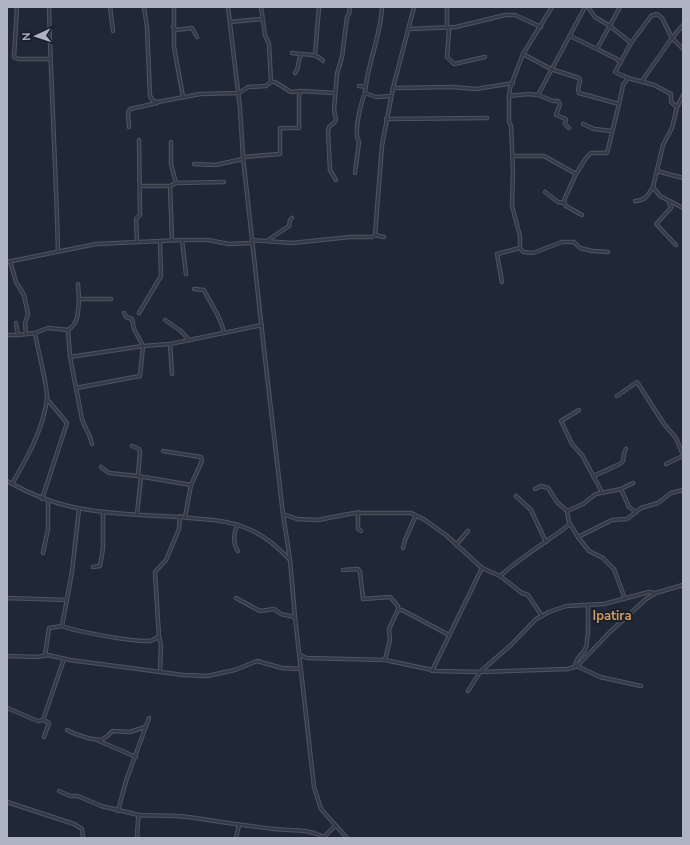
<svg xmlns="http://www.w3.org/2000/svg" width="690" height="845" viewBox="0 0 690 845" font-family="'Nunito Sans',sans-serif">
	<rect width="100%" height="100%" fill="#202736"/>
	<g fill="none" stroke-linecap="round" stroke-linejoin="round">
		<defs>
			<g id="minor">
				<path d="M17,7l-3,50 4,2h32"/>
				<path d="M49,7c2,81 7,163 9,244"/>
				<path d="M110,7l3,24"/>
				<path d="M144,7l3,20 3,69 3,5 5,1 42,-8 39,-1 9,-6 18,-1 5,-4 -2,-38 -4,-9 -4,-28"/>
				<path d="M174,7v40l9,50"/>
				<path d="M228,7l12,101 3,49 21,192 19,165 7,46 5,57 19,170 7,22 26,29"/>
				<path d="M382,7c-1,29 -15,57 -17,86l11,4 15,-1"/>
				<path d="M414,7l-21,81 59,-1 24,2 37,-6"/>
				<path d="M447,7v19l2,4 -2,27 7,7 31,-7"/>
				<path d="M552,7l-29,47 28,15 28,9 1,2 -2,10 1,3 40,11 4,-19 5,-7"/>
				<path d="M588,7l7,10 15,9 21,17 20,-27 6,-2 5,4 10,20 -30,43"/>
				<path d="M230,22l32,-3"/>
				<path d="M683,25l-11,13 11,11"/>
				<path d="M173,27l3,3 16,-2 5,9"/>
				<path d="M410,29l46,-2 49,-12h10l26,12"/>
				<path d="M570,36l27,13"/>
				<path d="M631,43l-16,29 13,6 26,7 17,9v8l6,5"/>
				<path d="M292,53c10,2 24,-1 31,8"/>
				<path d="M523,54l-13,34 -1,8 19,-2 10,1 47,-88"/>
				<path d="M315,55l4,-48"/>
				<path d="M620,63l-3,-4 -20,-10 23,-42"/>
				<path d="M295,73c5,-6 2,-12 6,-18"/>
				<path d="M271,82h4l16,10 10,-1"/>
				<path d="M359,86l7,1"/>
				<path d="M538,95l15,6h5l2,3 -4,11 10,4 -1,5 4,4"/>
				<path d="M683,95l-6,12 -5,21 -9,17 -10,42 7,9 23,12"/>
				<path d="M509,96v26l2,4 2,45 -1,35 8,30v12l3,4 10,1 29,-11h12l6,6 12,3 16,1"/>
				<path d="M386,119l101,-1"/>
				<path d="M583,124l11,5 18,2"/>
				<path d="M129,127l-1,-15 2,-3 27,-6"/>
				<path d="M512,156h32l32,18"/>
				<path d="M243,157l37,-3v-26h19v-32l2,-5 34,2"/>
				<path d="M194,164l21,1 28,-6"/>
				<path d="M657,171l26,7"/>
				<path d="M355,173l4,-31c-6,-9 2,-39 6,-49"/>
				<path d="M336,180l-6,-10 -2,-38 1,-5 6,-5 1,-3 -2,-9 3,-36 5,-17 5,-40 2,-3 1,-7"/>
				<path d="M176,183l48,-1"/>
				<path d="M141,186h29l6,-3 -5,-19v-22"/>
				<path d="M170,186l2,54"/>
				<path d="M545,192l13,10 6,1"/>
				<path d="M635,201c10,0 13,-6 18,-14"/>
				<path d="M669,202l2,6 -15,16 20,21"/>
				<path d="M582,215l-16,-9 -2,-3 1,-5 11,-24 10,-16 5,-5h16l12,-49"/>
				<path d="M384,237l-9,-2 7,-90 11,-57"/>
				<path d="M182,240l4,34"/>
				<path d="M252,240l40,3 58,-6h22l3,-2"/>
				<path d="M268,240l21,-14 1,-6 2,-2"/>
				<path d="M137,241l-1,-22 4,-4 -1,-75"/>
				<path d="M10,261l6,21 8,13 4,19 -3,9 1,11"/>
				<path d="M7,262l89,-18 86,-4h26l21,4 23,-1"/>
				<path d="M502,282l-5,-28 23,-6"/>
				<path d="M78,284l1,15"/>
				<path d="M194,289l10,1c7,15 17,26 20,43"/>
				<path d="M139,313l22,-37 -1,-34"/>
				<path d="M165,320l16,11 8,9"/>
				<path d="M16,323l2,12 17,-2"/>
				<path d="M68,330c11,-7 10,-18 11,-31h32"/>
				<path d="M7,335h11"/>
				<path d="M170,344l2,30"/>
				<path d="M70,357l12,62c3,10 8,14 10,25"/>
				<path d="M76,388l64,-12 3,-30 -9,-17 -2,-10 -6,-2 -2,-4"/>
				<path d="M617,396l20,-14 27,42 12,14 7,17"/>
				<path d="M579,410l-18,11 11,23 10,11 20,37"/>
				<path d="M132,446l7,3 1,3 -2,24 53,9"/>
				<path d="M163,451l38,6 1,4 -11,24 -6,32"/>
				<path d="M666,464l17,-8"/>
				<path d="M101,467l8,6 29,3"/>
				<path d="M593,476c5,-2 29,-12 30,-15 1,-4 0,-8 3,-12"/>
				<path d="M7,481c26,15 53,25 82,29 38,6 75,5 113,9 15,1 30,3 44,9 17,6 32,19 44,32"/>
				<path d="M12,484c15,-26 31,-54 35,-85 1,-12 -10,-52 -12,-66l13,-5 20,2 2,27 73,-11 27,-2 92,-19"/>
				<path d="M535,489l6,-3 7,2 9,14 10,9 2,11 9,15 11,14 14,7 11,11 11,30"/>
				<path d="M621,489l8,18 7,5"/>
				<path d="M516,496l15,14 15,32"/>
				<path d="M42,499l25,-76 -20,-24"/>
				<path d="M567,511l16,-7 13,-10 25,-5 12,-6"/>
				<path d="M358,512v17l3,2"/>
				<path d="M137,514l4,-37"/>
				<path d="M283,514l14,5 21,1 36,-7h57l14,7 21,15 36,33 18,8 22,17 6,2 14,21"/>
				<path d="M238,525c-5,7 -5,20 0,26"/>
				<path d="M578,537l34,-17 15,-1 14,-11 17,-5 13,-10 12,-3"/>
				<path d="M456,545l12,-14"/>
				<path d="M403,548l2,-8 11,-25"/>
				<path d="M43,553l5,-24v-29"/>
				<path d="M93,567l7,-1 3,-18v-36"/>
				<path d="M343,570l15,-1 2,3 3,27 27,-2 8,9v4h4l47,25"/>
				<path d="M500,576c22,-20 47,-34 70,-52"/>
				<path d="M7,598l60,2"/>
				<path d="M236,598l24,13 14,-2 7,5 14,3"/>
				<path d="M62,626c16,6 72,16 88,15 3,-1 6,-3 9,-4"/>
				<path d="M300,655l7,3 78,2 52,11 43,1 88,-3 9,-3 33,-34 36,-33 10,-6 27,-8"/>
				<path d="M7,656l30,1 11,-2 22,5 113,15 24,1 28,-6 22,-9 25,7 19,1"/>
				<path d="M45,656l4,-28 13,-2 10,-54 7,-63"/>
				<path d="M385,660l5,-20 -1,-11 9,-19"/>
				<path d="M577,666l23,11 41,9"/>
				<path d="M575,667c1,-12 9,-12 11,-20 2,-4 0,-8 2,-12v-30"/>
				<path d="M432,671l50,-103"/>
				<path d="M160,672l1,-27 -2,-8 -4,-65 11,-12 13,-31 1,-13"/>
				<path d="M468,691l12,-19 31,-27 25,-26 13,-7 17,-6 38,-2 45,-12 6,1"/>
				<path d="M7,708l31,13 6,-1"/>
				<path d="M67,730c7,4 29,12 36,9 5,-2 6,-6 10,-8l17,1 15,-5"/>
				<path d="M44,737l5,-14 -5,-3v-3l20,-58"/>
				<path d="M99,741l37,16"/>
				<path d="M59,791l11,5h8l23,10 38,9"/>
				<path d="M7,802l67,22 8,5 1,9"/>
				<path d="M118,811l8,-30 23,-63"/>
				<path d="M137,838l1,-18 1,-5c19,1 38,0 56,3 26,4 52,8 79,11 18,2 33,-1 50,8"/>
				<path d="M236,838l3,-13"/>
				<path d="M323,838l12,-12"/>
			</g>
		</defs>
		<use href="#minor" stroke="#4e5461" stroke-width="4.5"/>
		<use href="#minor" stroke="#343a46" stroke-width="2.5"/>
	</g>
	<g text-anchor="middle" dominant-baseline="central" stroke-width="4" stroke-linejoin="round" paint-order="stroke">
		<g font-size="13" font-weight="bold" fill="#cf9a5d" stroke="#191f2b">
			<text x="612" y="616">Ipatira</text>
		</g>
	</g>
	<rect width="690" height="845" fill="none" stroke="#aeb4c3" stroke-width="16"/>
	<g transform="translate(36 36) rotate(267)" stroke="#191f2b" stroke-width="3" paint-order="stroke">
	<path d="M0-3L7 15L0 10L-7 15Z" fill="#aeb4c3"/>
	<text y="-6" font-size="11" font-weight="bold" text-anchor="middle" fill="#aeb4c3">N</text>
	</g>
</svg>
